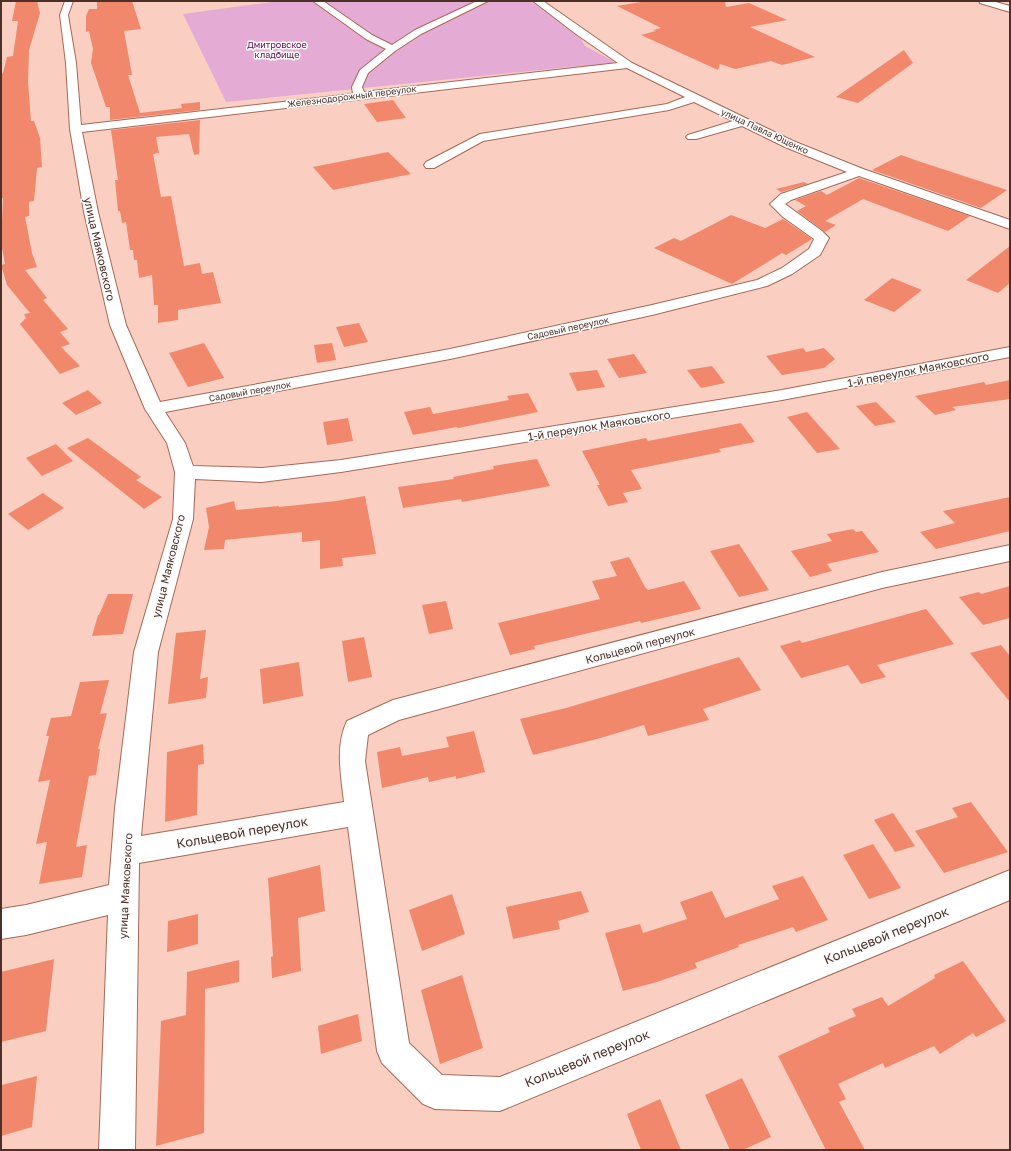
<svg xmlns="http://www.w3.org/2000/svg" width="1011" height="1151" viewBox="0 0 1011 1151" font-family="'Golos Text',sans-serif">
	<rect width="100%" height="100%" fill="#facfc2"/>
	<path fill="#e4acd5" d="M279,1h252l50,38 4,7 28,15v2l-30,6 -3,-3 -354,36 -43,-88z"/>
	<g fill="#f1886b">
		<path d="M16,1h21l3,12 -11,37 -1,32 3,39h3l6,17 2,29 -5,1 -3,33 -5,1v14l-4,1 7,36 5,14 -12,3 22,28 -4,2 25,29 -8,3 10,12 -9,3 19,19 -20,8 -40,-50 6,-6 -2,-4 6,-1 -23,-28 -6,-20 4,-1 -4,-22 2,-44h-2v-124l2,-1 4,-16 6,-1 5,-35h-6z"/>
		<path d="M97,1h35l9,28 -17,2 8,44h-4l12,38 42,-5 -1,-4 19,-2v8l-90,10v-13h-4l-15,-44 2,-14 -4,-18 -3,1v-16l3,-7h8z"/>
		<path d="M647,1h78l1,6 23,-4 38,17 -37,7 65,30 -33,8 -11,-4 -36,8 -15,-5 -2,6 -77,-35 15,-4 -3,-1 8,-2 -44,-22z"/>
		<path d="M904,50l9,13 -55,40 -22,-6z"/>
		<path d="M393,100l13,18 -29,4 -13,-18z"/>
		<path d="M200,120l-1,34 -5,1 -5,-21 -33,3 3,16 -6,1 8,43 10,-1 13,70 16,-3 2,11 11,-2 8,31 -43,7v10l-20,3v-18h-4l-2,-30 -13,3 -2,-18h-3l-1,-10h-3l-4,-28 -4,1 -2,-12h-2l-3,-31h3l-7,-50z"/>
		<path d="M388,152l23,22 -78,16 -20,-23z"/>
		<path d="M901,155l23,8 83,27 -26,18 -109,-38z"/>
		<path d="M859,178l111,38 -22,15 -85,-32 -38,22 11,4 -11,7 -28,-21 9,-5 -11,-6 26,-9 6,4z"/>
		<path d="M804,182l4,2 -27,8 -5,-3z"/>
		<path d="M731,215l34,13 18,-9 29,20 -26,16 -4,-2 -50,31 -78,-36 20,-10 7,3z"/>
		<path d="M1010,246v37l-12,10 -32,-13z"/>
		<path d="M892,278l30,12 -28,22 -30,-12z"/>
		<path d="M359,323l9,19 -24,5 -8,-20z"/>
		<path d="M204,343l20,35 -36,9 -19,-34z"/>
		<path d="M332,343l4,17 -19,3 -3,-18z"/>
		<path d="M803,348l3,4 18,-4 11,11 -11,9 -42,7 -16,-19z"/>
		<path d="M634,354l13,19 -28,5 -12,-19z"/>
		<path d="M712,366l13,17 -24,5 -14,-18z"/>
		<path d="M597,370l8,17 -28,4 -8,-18z"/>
		<path d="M1010,380v19l-58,8 4,3 -21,5 -20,-19 64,-13 5,-1 2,3z"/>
		<path d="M88,390l14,13 -26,12 -14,-12z"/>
		<path d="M528,393l10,19 -80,16 -1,-1 -44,8 -9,-23 26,-5 3,7 76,-14 -2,-4z"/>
		<path d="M876,402l20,20 -21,4 -19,-20z"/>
		<path d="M807,412l33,37 -23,4 -30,-36z"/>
		<path d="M348,418l5,23 -26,4 -4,-23z"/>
		<path d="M741,423l14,19 -36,7 2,3 -90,18 11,19 -19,4 5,9 -20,4 -11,-21h3l-18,-34 64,-13 2,3z"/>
		<path d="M88,438l53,39 -5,3 26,17 -18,12 -77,-61z"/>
		<path d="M56,444l17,17 -31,15 -16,-18z"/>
		<path d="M537,459l13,27 -88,16 -1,-3 -58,9 -5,-21 56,-8 -1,-2 41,-8 -1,-3z"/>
		<path d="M43,493l21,15 -36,22 -20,-16z"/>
		<path d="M365,496l11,58 -34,4 1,8 -23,3v-29l-18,2v-10l-77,8 -1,9 -20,1 5,-23 -3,-19 28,-7 2,9 43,-4v1l57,-6z"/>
		<path d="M1010,497v34l-74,18 -16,-17 35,-9 -12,-12z"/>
		<path d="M853,529l3,3 6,-1 17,21 -52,12 5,7 -22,6 -19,-26 41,-10 -5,-7z"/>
		<path d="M739,544l30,46 -30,7 -29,-46z"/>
		<path d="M629,557l16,30 3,3 36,-9 17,28 -60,14 -1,-2 -106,25 1,3 -25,6 -12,-32 102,-24 -8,-18 25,-5 -7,-14z"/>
		<path d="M1010,586v32l-27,7 -24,-28 20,-5 2,2z"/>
		<path d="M108,594h25l-10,40 -31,2 6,-21h1z"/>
		<path d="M446,601l7,28 -24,5 -7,-29z"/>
		<path d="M926,609l28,35 -77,21 9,12 -25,7 -13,-19 -47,13 -21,-32 20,-6 2,3z"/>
		<path d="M206,630l-6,49 8,-2 -2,21 -38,6 8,-71z"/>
		<path d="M364,637l8,40 -24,5 -6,-41z"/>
		<path d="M1001,645l9,11v46l-40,-49z"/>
		<path d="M739,657l22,33 -58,19 6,11 -61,16 -4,-11 -47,14 -64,16 -13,-36 46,-11z"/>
		<path d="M299,662l4,34 -40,8 -3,-35z"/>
		<path d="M109,680l-9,34 7,-1 -9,36h2l-4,26 -7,1 -13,71 11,-2 -5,32 -43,7 8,-42 -11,2 14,-64 -12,2 11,-46h-3l5,-18 20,-2 9,-34z"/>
		<path d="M474,731l11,41 -29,7v-3l-27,6 -1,-5 -46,11 -5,-36 23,-5 2,9 47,-9 -3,-10z"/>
		<path d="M203,744l1,20 -6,1 -1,50 -32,7 2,-70z"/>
		<path d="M971,802l37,50 -64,21 -29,-42 43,-14 -6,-9z"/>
		<path d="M893,813l22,33 -20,6 -21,-32z"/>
		<path d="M873,844l28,44 -32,11 -26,-44z"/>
		<path d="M320,865l5,46 -27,7 3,53 -29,7 -1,-21 2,-1 -5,-78z"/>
		<path d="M803,876l25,44 -32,12 -3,-5 -55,18 1,2 -44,16 2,5 -40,14 -34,9 -18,-58 35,-9 3,9 44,-14 -7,-17 32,-11 13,27 54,-19 -7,-13z"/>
		<path d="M581,891l8,21 -31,9 2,8 -47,10 -7,-32z"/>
		<path d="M452,894l13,40 -43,17 -13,-41z"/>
		<path d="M198,914v30l-31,8 1,-31z"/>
		<path d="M54,959l-8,72 -45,11v-70z"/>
		<path d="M239,960v22l-34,7 -1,144 -48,13 5,-125 25,-6 1,-43z"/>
		<path d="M963,961l43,60 -30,16 -3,-4 -33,21 -6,-8 -49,22 -2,-5 -45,21 8,15 -7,3 26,48h-39l-48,-94 52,-24 -2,-4 28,-12 -4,-7 30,-12 6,9 47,-28 -1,-3z"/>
		<path d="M462,975l21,73 -43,16 -19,-74z"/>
		<path d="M358,1014l4,27 -41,13 -3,-28z"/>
		<path d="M37,1076l-5,51 -31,9 1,-51z"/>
		<path d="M742,1078l29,59 -28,13h-13l-25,-55z"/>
		<path d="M660,1099l21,51h-40l-14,-36z"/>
	</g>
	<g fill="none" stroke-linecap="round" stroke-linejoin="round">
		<defs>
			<g id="minor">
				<path d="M65,1h8l-5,14 8,48 5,62 272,-31 -1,-7 8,-17 26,-21 -20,-10 -53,-38h10l49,34 20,10 23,-15 62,-29h11l-67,33 -26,17 -27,22 -6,14 2,5 254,-29 -42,-29 -43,-33h10l89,62 161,78 70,28 147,51v9l-151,-53 -68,24 -6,4 37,27 7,7 -9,17 -28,19 -25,12 -115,29 -202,44 -285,53 20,31 8,23 69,2 79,-8 441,-70 228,-43v10l-228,43 -441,72 -79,10 -67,-3 -2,40 -35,133 -17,184 203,-34c-3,-27 -9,-56 3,-81l46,-21 489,-128 128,-27v16l-128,27 -483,132 -31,15 -3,26 44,282 33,32 58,2 510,-207v30l-510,211 -65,-2 -12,-5 -41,-41 -5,-12 -29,-224 -209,36 -4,287h-36l9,-235 -82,20 -25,4v-30l25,-4 83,-20 6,-77 19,-156 39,-133 2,-47 -8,-29 -22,-34 -35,-84 -26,-113 -14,-83 -4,-66 -6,-48zM627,68l58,29 -18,7 -187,30 -54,28 -2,3 2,3h8l49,-27 186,-31 25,-8 39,19 -45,14 -2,2 2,2h8l46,-13 43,21 62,25 -66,22 -11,10 13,13 31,22 -5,10 -27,19 -25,12 -105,25 -202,44 -290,53 -34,-77 -28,-113 -16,-80z"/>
				<path d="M979,1h13l18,5v6l-30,-9z"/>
			</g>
		</defs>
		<use href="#minor" stroke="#a76856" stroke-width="2"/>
		<use href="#minor" fill="#fff" fill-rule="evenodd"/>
	</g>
	<g text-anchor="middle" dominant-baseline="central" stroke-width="3" stroke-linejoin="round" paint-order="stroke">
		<g font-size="9" fill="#5d0e4f" stroke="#fbfbfb">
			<text x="277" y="44">Дмитровское<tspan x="277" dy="10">кладбище</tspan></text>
		</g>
		<g font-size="9" fill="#4d3129" stroke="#fbfbfb">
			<text transform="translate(352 96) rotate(-7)">Железнодорожный переулок</text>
			<text transform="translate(765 131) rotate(25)">улица Павла Ющенко</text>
			<text transform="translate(568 328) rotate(-12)">Садовый переулок</text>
			<text transform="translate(250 391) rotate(-10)">Садовый переулок</text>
		</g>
		<g font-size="11" fill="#4d3129" stroke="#fbfbfb">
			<text transform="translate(100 249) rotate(77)">улица Маяковского</text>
			<text transform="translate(918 369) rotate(-11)">1-й переулок Маяковского</text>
			<text transform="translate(599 425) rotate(-9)">1-й переулок Маяковского</text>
			<text transform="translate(168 566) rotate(-76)">улица Маяковского</text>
			<text transform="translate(640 645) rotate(-15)">Кольцевой переулок</text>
			<text transform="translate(125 886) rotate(-87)">улица Маяковского</text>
		</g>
		<g font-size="13" fill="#4d3129" stroke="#fbfbfb">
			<text transform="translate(242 832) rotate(-10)">Кольцевой переулок</text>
			<text transform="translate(886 935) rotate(-22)">Кольцевой переулок</text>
			<text transform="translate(587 1058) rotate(-22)">Кольцевой переулок</text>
		</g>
	</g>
	<rect width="1011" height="1151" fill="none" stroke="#4d3129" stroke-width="4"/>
</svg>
